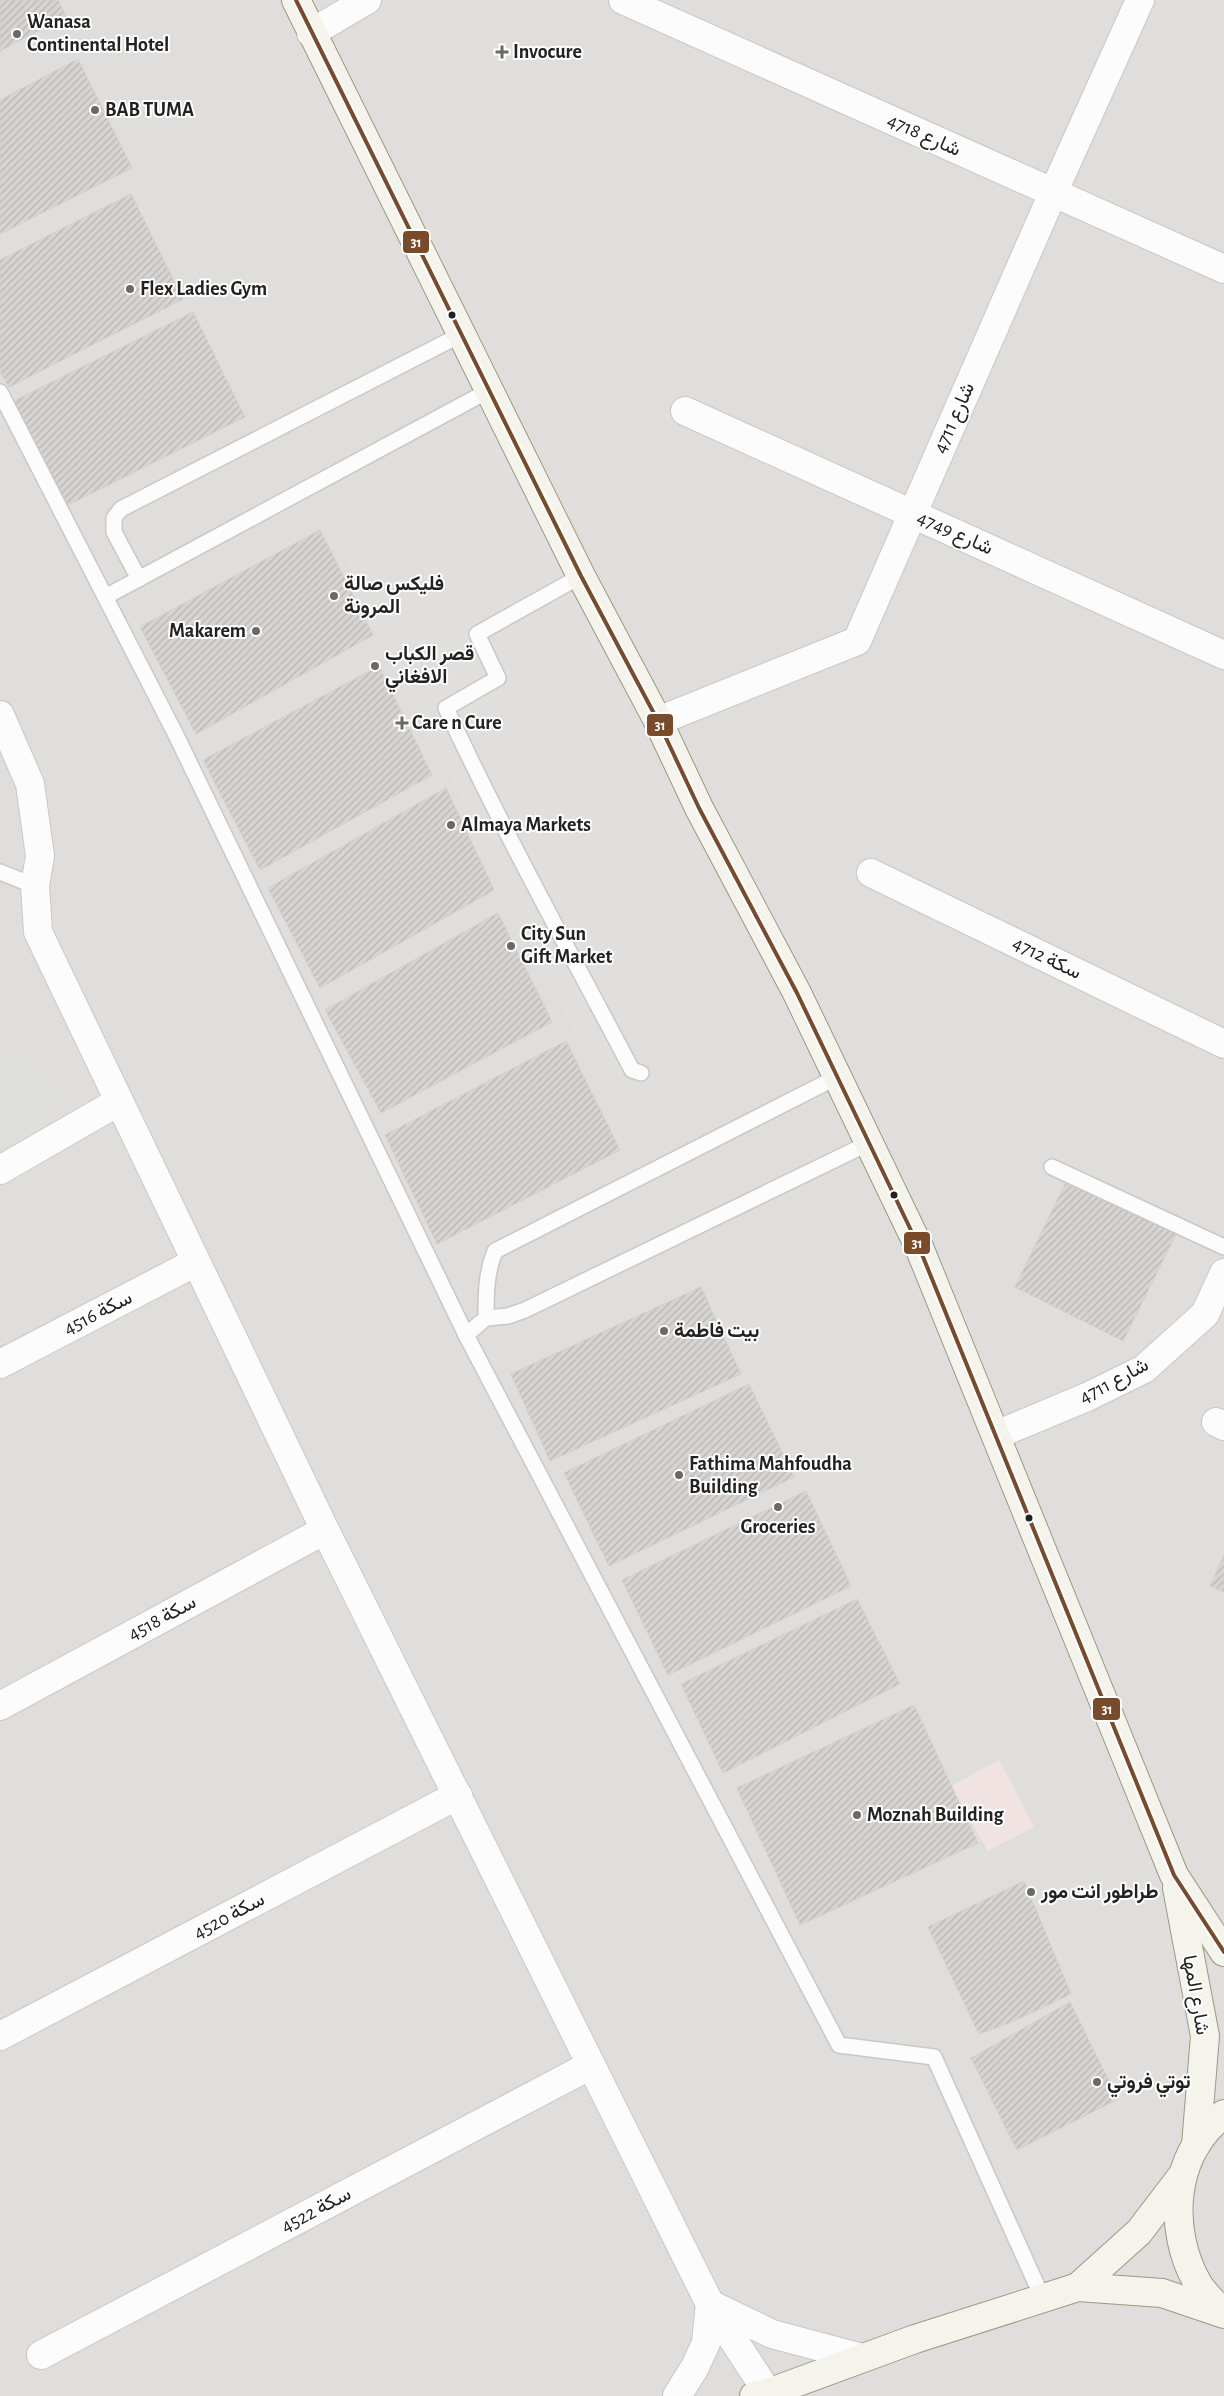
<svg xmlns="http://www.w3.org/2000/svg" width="1224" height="2396" viewBox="0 0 1224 2396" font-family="'Alegreya Sans',Vazirmatn,sans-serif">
	<defs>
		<pattern id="building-hatch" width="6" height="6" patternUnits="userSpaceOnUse" patternTransform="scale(1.25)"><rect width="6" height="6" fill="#d7d4d2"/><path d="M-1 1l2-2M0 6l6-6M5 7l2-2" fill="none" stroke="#b8b6b4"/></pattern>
	</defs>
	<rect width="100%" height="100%" fill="#f0eeeb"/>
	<rect fill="#dfdedc" x="0" y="0" width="1224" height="2396"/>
	<path fill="#f1e3e1" d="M999,1760l35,67 -46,24 -37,-65z"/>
	<path fill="#dededc" d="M24,1053l36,54 -60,48v-98z"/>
	<path fill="#e0dfde" d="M485,413l314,640 -179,79 -297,-616z"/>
	<g fill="url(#building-hatch)" stroke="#d3d0cc">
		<path d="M0,0h58l8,16 -66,35z"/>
		<path d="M78,59l54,109 -132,66v-134z"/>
		<path d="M131,194l52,105 -174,88 -9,-16v-111z"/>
		<path d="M193,312l52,105 -179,89 -52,-105z"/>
		<path d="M320,530l53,105 -177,99 -56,-107z"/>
		<path d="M379,666l53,109 -172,95 -57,-110z"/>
		<path d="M446,788l48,102 -174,98 -52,-100z"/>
		<path d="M498,913l54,109 -171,91 -56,-103z"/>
		<path d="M566,1041l54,109 -183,94 -52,-109z"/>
		<path d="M1069,1176l110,52 -56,113 -108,-54z"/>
		<path d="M701,1287l40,87 -191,87 -39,-87z"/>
		<path d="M749,1384l45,93 -185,89 -45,-93z"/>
		<path d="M806,1491l45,95 -183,89 -46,-95z"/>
		<path d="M1224,1555v37l-14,-6z"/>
		<path d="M857,1599l43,85 -177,89 -42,-89z"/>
		<path d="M914,1705l64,138 -178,82 -63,-137z"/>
		<path d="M1024,1881l47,113 -59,28 -33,12 -51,-107z"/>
		<path d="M1070,2002l48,97 -101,51 -46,-92z"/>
	</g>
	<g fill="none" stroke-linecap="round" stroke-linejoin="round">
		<defs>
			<g id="lane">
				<path d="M0,392l175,341 291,602 373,710 95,12 109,242"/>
				<path d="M581,576l-104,58 21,44 -52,30c57,123 123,242 186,362l9,3"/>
				<path d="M139,579l-25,-47v-14l7,-9 341,-175"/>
				<path d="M105,597l383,-206"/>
				<path d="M0,872l35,14"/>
				<path d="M1052,1167l172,80"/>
				<path d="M486,1318c0,-24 0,-45 9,-67l342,-174"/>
				<path d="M466,1335l20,-17 22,-2 17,-6 344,-167"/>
			</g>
			<g id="street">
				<path d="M623,0l601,269"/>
				<path d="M311,33l56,-33"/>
				<path d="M685,411l539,244"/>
				<path d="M0,715l30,69 10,72 -5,30 3,46 287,598 385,774 58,89"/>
				<path d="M658,721l199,-80 196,-448 87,-193"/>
				<path d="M871,873l353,171"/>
				<path d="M0,1170l118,-68"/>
				<path d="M0,1364l196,-102"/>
				<path d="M1216,1422l8,4"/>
				<path d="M996,1435l91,-38 57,-28 61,-55 19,-41"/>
				<path d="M0,1706l325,-176"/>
				<path d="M0,2036l458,-241"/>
				<path d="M41,2355l550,-290"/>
				<path d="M677,2396l18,-29 11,-24 4,-39 62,30 90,24"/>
			</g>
			<g id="secondary">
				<path d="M296,0l285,576 77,145 41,87 98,185 122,254 255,628 50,77"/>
				<path d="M1177,1888l28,148 -9,109"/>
				<path d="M1078,2287l61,-55 42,-55"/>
				<path d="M1223,2313c-8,-9 -19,-19 -25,-29 -31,-54 -27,-130 26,-170"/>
				<path d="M754,2396l14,-3 147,-54 163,-52 84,6 62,21"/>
			</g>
		</defs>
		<use href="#lane" stroke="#c9c8c7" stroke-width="18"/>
		<use href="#street" stroke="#c9c8c7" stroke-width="30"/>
		<use href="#secondary" stroke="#999a82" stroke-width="30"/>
		<use href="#lane" stroke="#fdfcfc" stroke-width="15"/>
		<use href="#street" stroke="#fdfcfc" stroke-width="28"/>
		<use href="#secondary" stroke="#f4f4ed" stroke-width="28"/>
		<defs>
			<path id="bus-1" d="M296,0l285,576 77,145 41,87 98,185 122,254 255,628 50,77"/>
		</defs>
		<use href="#bus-1" stroke="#fff" stroke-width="8"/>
		<use href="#bus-1" stroke="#7a4b2a" stroke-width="4"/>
	</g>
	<g fill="#6a6968" stroke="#fff" stroke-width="2">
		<circle cx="17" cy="34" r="5"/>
		<path d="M499.5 44.5h5v5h5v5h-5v5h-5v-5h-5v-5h5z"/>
		<circle cx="95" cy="110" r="5"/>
		<circle cx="130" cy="289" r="5"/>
		<circle cx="334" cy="596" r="5"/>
		<circle cx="256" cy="631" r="5"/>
		<circle cx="375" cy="666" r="5"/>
		<path d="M399.5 715.5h5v5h5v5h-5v5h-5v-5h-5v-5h5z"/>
		<circle cx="451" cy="825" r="5"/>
		<circle cx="511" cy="946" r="5"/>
		<circle cx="664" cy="1331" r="5"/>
		<circle cx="679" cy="1475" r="5"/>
		<circle cx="778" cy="1507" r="5"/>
		<circle cx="857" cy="1815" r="5"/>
		<circle cx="1031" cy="1892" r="5"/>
		<circle cx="1097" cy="2082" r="5"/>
	</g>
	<g fill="#222" stroke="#fff" stroke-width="2">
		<circle cx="452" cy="315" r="4.5"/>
		<circle cx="894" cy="1195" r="4.5"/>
		<circle cx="1029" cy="1518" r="4.5"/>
	</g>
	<g text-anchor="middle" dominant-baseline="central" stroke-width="4" stroke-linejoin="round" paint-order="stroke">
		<g font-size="20" font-weight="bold" fill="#222" stroke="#fff" text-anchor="start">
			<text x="27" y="22">Wanasa<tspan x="27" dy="23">Continental Hotel</tspan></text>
			<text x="513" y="52">Invocure</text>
			<text x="105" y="110">BAB TUMA</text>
			<text x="140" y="289">Flex Ladies Gym</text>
			<text x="344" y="584">فليكس صالة<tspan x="344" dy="23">المرونة</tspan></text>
			<text x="246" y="631" text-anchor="end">Makarem</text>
			<text x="385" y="654">قصر الكباب<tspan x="385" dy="23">الافغاني</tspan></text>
			<text x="412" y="723">Care n Cure</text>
			<text x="461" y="825">Almaya Markets</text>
			<text x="521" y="934">City Sun<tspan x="521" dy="23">Gift Market</tspan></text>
			<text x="674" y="1331">بيت فاطمة</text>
			<text x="689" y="1464">Fathima Mahfoudha<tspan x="689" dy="23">Building</tspan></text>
			<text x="778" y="1527" text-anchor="middle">Groceries</text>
			<text x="867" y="1815">Moznah Building</text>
			<text x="1041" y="1892">طراطور انت مور</text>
			<text x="1107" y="2082">توتي فروتي</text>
		</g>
		<g font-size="20" fill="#222" stroke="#fff">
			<text transform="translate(924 135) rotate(24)">4718 شارع</text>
			<text transform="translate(954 418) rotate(-66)">4711 شارع</text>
			<text transform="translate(955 533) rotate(24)">4749 شارع</text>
			<text transform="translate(1047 958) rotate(26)">سكة 4712</text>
			<text transform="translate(98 1313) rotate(-27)">سكة 4516</text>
			<text transform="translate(1114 1381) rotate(-28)">4711 شارع</text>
			<text transform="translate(162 1618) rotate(-28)">سكة 4518</text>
			<text transform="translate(229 1916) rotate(-28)">سكة 4520</text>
			<text transform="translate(1196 1995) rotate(80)">شارع المها</text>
			<text transform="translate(316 2210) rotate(-28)">سكة 4522</text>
		</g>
	</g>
	<g stroke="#fff" stroke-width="2">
		<rect x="402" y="230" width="28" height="24" rx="5" fill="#7a4b2a"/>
		<rect x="646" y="713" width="28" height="24" rx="5" fill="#7a4b2a"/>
		<rect x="903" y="1231" width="28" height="24" rx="5" fill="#7a4b2a"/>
		<rect x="1092" y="1697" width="29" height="24" rx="5" fill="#7a4b2a"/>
	</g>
	<g font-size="14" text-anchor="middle" font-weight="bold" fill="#fff">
		<text x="416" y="247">31</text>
		<text x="660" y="730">31</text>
		<text x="917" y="1248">31</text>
		<text x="1107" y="1714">31</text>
	</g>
</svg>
